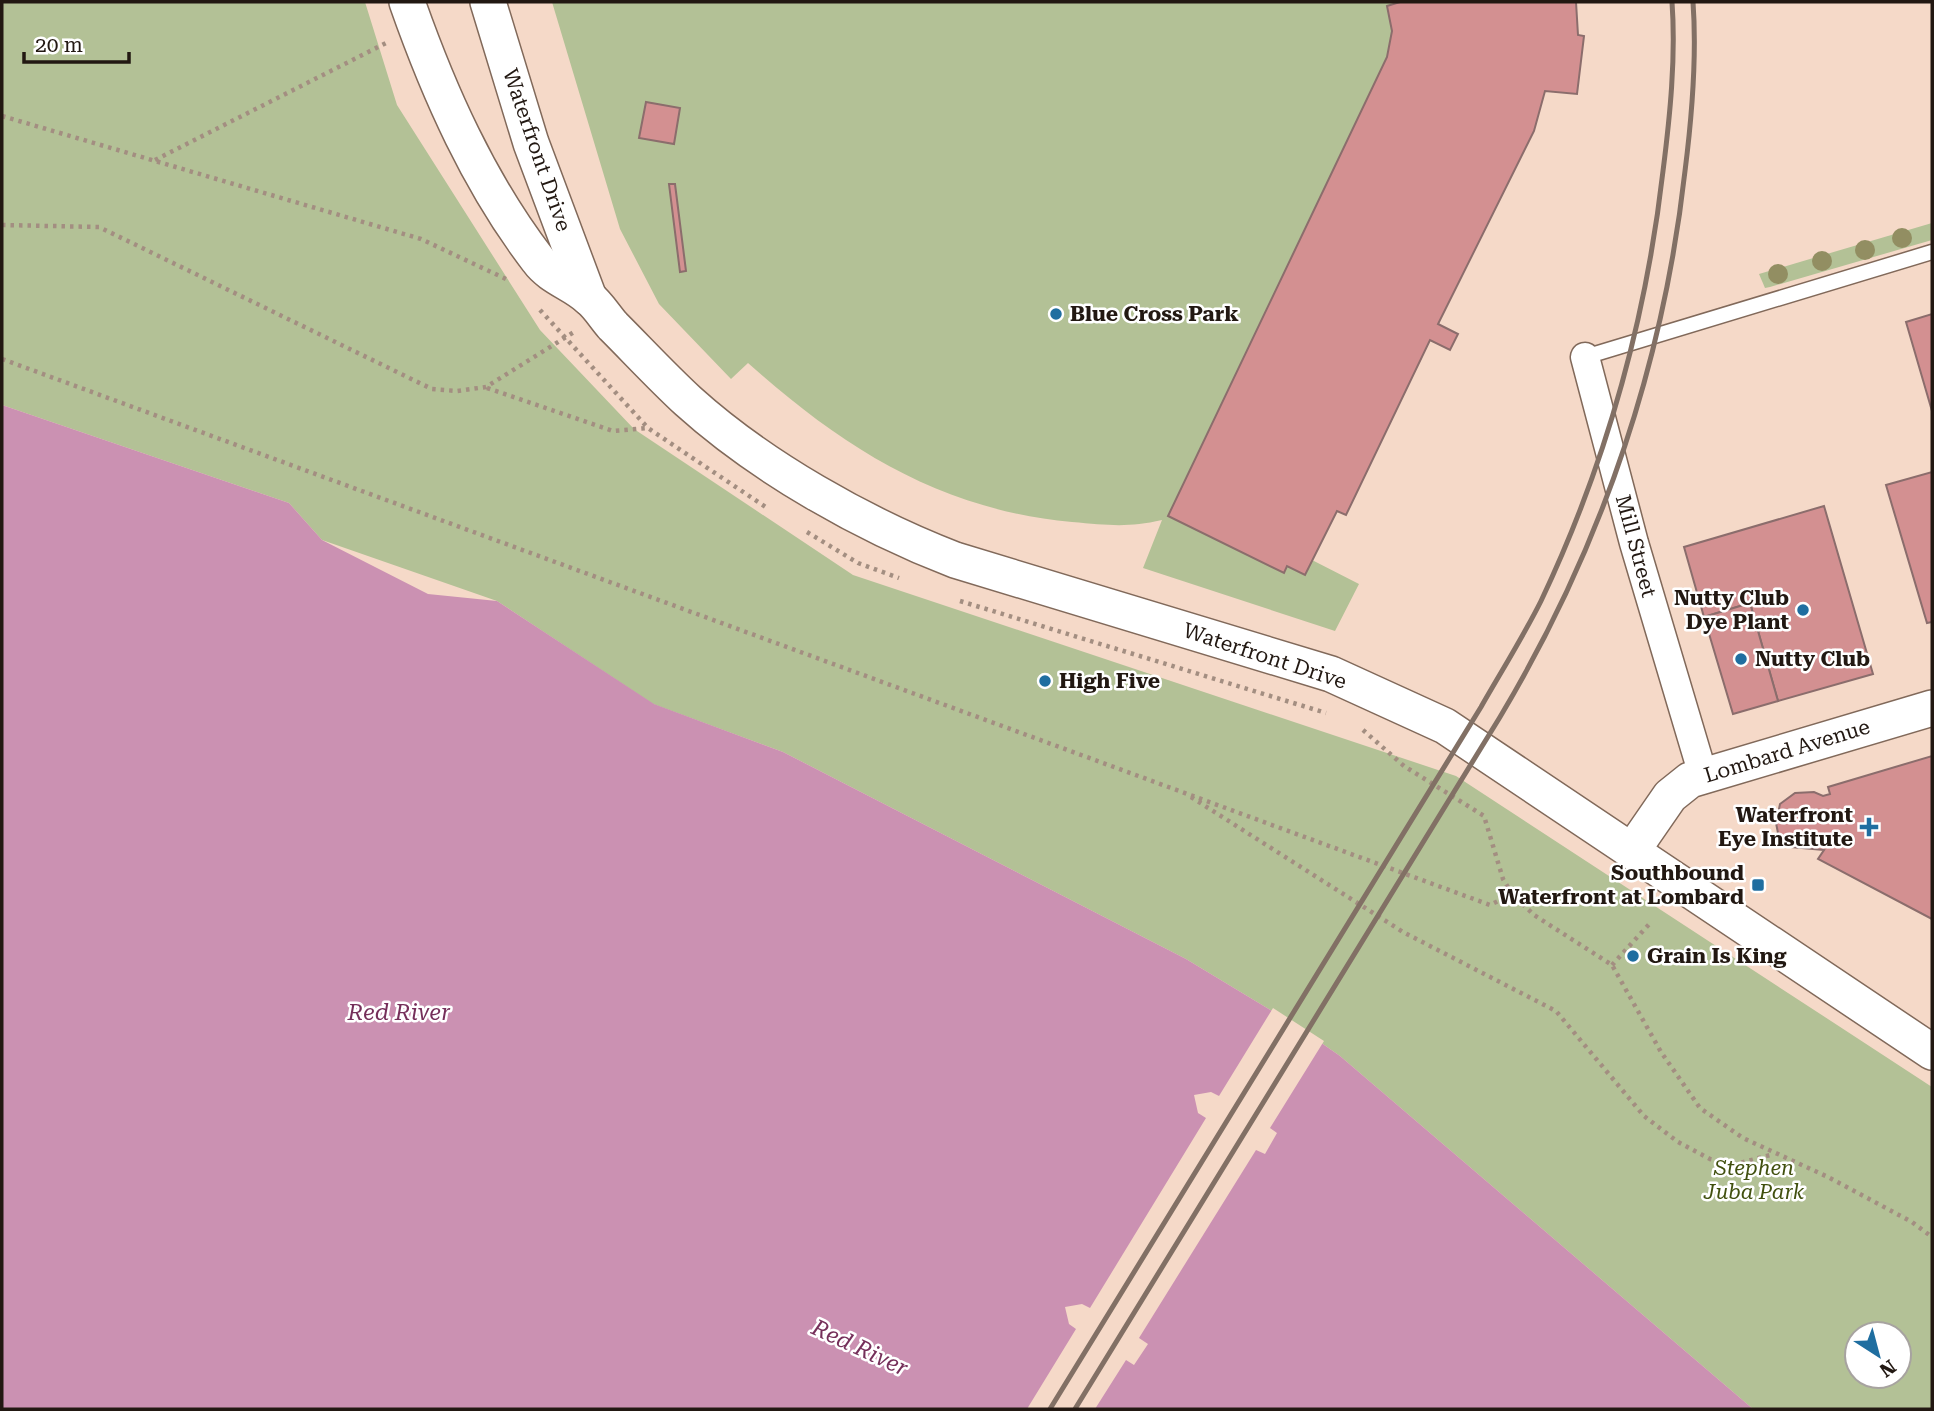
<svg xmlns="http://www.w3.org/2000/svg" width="1934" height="1411" viewBox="0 0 1934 1411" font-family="'Roboto Serif',serif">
	<rect width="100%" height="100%" fill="#f5d9c8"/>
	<g fill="#b3c196" fill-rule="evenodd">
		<path d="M2,2h363l32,103 143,225 94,99 219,146 603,201 476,311v322h-179l-413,-353 -43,-30 -111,-67 -403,-207 -130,-48 -156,-103 -175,-61 -33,-37 -287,-98zM1857,1334h42v42h-42z"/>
		<path d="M552,2h1024l2,33 6,1 -7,58 -33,-3 -106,233 20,10 -8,16 -20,-9 -84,174 -9,-4 -25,49 47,24 -24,47 -192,-63 19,-48c-35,8 -54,5 -90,2 -131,-12 -228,-73 -324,-159l-17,16 -72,-75 -39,-75z"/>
		<path d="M1932,223v17l-162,47 -5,1 -6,-14z"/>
	</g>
	<path fill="#cb91b2" d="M2,405l287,98 33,37 106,54 69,7 157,103 129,48 403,207 111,67 43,30 413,353h-1751z"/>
	<path fill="#f5d9c8" d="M1273,1008l51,33 -54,87 7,5 -12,21 -9,-4 -117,188 9,6 -14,21 -8,-5 -31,49h-68l49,-80 -7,-5 -4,-17 17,-3 8,4 116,-190 -8,-5 -4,-18 17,-3 8,4z"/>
	<g fill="#d39091" stroke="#8b6d6c" stroke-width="2">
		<path d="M1400,2h176l2,33 6,1 -7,58 -32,-3 -11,40 -96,193 20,10 -8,16 -20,-10 -84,175 -9,-4 -32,64 -18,-9 -3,7 -116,-57 219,-459 5,-26 -5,-25z"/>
		<path d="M646,102l34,6 -6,36 -35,-6z"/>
		<path d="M669,184h6l11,87 -6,1z"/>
		<path d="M1932,314v97l-26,-89z"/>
		<path d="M1932,472v150l-5,1 -41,-138z"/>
		<path d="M1824,506l49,168 -95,27 -28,-98 -46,14 -20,-70z"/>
		<path d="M1750,603l28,98 -45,13 -29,-97z"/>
		<path d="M1932,756v163l-114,-60 6,-9 -33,-3 -13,-14 -2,-10 4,-19 15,-11 19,-1 9,4 7,-2 -2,-7z"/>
	</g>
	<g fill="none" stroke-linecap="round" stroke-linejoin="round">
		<defs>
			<path id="service" d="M1585,357l347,-105"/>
			<path id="minor" d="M1585,357l49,186 69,232"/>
			<g id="tertiary">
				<path d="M407,2c32,91 72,181 131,258 13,18 35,23 51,38 9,7 16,19 24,28 25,25 49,51 75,75 73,66 176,124 267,159l376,114 114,52 487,326"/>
				<path d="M488,2l43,141 58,155"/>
				<path d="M1632,851l38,-55 20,-16 242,-72"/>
			</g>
		</defs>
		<use href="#service" stroke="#81695a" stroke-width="17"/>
		<use href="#minor" stroke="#81695a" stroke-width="31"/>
		<use href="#tertiary" stroke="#81695a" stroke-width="38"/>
		<g stroke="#a38e81" stroke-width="4.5" stroke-dasharray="3.5 5" stroke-linecap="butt">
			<path d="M2,116l419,123 85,40"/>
			<path d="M155,160l231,-117"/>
			<path d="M2,225l97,2 333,162 25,2 29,-4 88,-55"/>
			<path d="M540,310l108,118 119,80"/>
			<path d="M2,359l1488,546 22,-11"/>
			<path d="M487,388l126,43 35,-3"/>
			<path d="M807,532l51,31 41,15"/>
			<path d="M960,601l366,112"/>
			<path d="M1363,730l41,36 80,50 19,63 9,15 22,21 78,50 49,87 39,56 43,30 85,39 84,45 20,15"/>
			<path d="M1191,797l212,135 153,79 88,105 34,26 32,17 26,5 38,-10"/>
			<path d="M1612,965l40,-44"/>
		</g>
		<use href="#service" stroke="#fff" stroke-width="14"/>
		<use href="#minor" stroke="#fff" stroke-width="28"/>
		<use href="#tertiary" stroke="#fff" stroke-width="35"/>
		<g stroke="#827065" stroke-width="5">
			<path d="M1050,1409l431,-702c20,-35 42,-70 60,-106 64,-135 105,-282 122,-430 7,-55 13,-114 9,-169"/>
			<path d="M1075,1409l425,-692c101,-169 163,-350 185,-546 7,-55 12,-114 8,-169"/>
		</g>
	</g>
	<g fill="#928e62">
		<circle cx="1902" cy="238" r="10"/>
		<circle cx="1865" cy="250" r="10"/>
		<circle cx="1822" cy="261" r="10"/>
		<circle cx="1778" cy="274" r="10"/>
	</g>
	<g fill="#1f6ea0" stroke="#fff" stroke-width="2.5">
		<circle cx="1056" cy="314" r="7"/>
		<circle cx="1803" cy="610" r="7"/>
		<circle cx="1741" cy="659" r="7"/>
		<circle cx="1045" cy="681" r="7"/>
		<path d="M1865.5 816.5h7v7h7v7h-7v7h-7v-7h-7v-7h7z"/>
		<rect x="1751" y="878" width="14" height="14" rx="3.5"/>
		<circle cx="1633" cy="956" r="7"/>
	</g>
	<g text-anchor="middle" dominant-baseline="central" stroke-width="5" stroke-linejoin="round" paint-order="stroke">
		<g font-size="21" fill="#221812" stroke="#fff">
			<text transform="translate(537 150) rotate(71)">Waterfront Drive</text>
			<text transform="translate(1636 546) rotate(75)">Mill Street</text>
			<text transform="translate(1265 656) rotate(18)">Waterfront Drive</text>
			<text transform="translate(1787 751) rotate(-17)">Lombard Avenue</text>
		</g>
		<g font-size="21" font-weight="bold" fill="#221812" stroke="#fff" text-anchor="start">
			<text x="1070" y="314">Blue Cross Park</text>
			<text x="1789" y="598" text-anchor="end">Nutty Club<tspan x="1789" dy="24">Dye Plant</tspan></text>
			<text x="1755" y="659">Nutty Club</text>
			<text x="1059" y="681">High Five</text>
			<text x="1853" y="815" text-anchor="end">Waterfront<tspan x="1853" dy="24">Eye Institute</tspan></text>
			<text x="1744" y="873" text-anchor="end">Southbound<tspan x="1744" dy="24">Waterfront at Lombard</tspan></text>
			<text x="1647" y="956">Grain Is King</text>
		</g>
		<g font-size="21" font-style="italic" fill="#41500f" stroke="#fff">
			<text x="1754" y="1168">Stephen<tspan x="1754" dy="24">Juba Park</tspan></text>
		</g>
		<g font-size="23" font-style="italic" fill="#752f5a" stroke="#fff">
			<text x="399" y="1012">Red River</text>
			<text transform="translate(860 1348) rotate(25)">Red River</text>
		</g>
	</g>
	<rect width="1934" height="1411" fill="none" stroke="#221812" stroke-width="7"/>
	<g transform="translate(1878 1355) rotate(144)"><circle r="33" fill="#ffffff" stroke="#a7a3a0" stroke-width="2"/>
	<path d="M0-5L12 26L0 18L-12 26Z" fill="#1f6ea0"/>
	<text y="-10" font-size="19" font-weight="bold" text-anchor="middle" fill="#221812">N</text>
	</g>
	<path d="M24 52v10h105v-10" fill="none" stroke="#221812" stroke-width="3.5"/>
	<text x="35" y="52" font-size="21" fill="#221812" stroke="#ffffff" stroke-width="5" paint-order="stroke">20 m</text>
</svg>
